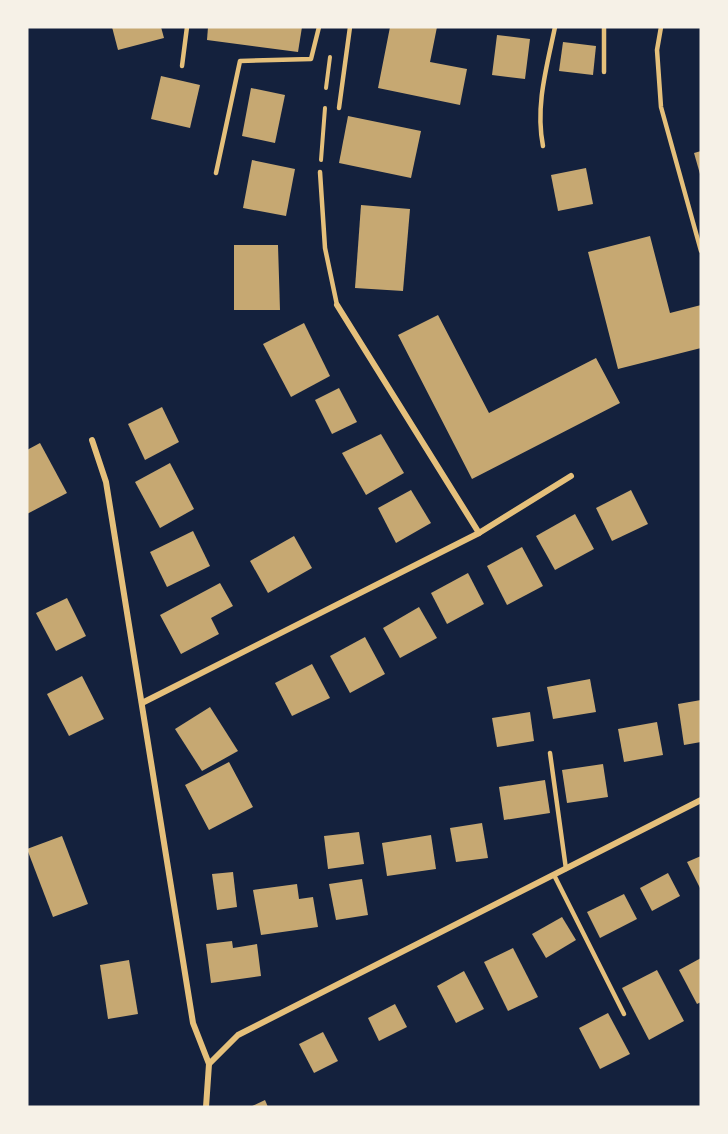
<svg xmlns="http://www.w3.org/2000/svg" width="728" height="1134" viewBox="0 0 728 1134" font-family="Signika,sans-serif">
	<rect width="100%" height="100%" fill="#14213d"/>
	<g fill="#c6a872">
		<path d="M112,27h49l3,11 -46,12z"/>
		<path d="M208,27h94l-4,25 -91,-12z"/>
		<path d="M390,27h47l-7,35 37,7 -7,36 -82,-17z"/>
		<path d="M497,35l33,4 -5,40 -33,-4z"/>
		<path d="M563,42l33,4 -3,29 -34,-4z"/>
		<path d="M161,76l39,9 -10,43 -39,-9z"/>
		<path d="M251,88l34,7 -10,48 -33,-7z"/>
		<path d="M348,116l73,15 -10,47 -72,-15z"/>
		<path d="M701,151v23h-1l-6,-21z"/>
		<path d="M252,160l43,9 -9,47 -43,-8z"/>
		<path d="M586,168l7,36 -35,7 -7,-36z"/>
		<path d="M361,205l49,4 -7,82 -48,-3z"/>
		<path d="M650,236l20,77 31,-8v43l-83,21 -30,-117z"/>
		<path d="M234,245h44l2,65h-46z"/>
		<path d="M438,315l51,98 107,-55 24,45 -148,76 -74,-144z"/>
		<path d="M304,323l26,53 -39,21 -28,-53z"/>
		<path d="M339,388l18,34 -25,12 -17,-34z"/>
		<path d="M162,407l17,35 -34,18 -17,-36z"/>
		<path d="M381,434l23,39 -38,22 -24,-42z"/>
		<path d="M40,443l27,50 -40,21v-64z"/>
		<path d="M170,463l24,46 -34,19 -25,-46z"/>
		<path d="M411,490l20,33 -35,20 -18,-35z"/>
		<path d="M631,490l17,34 -36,17 -16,-33z"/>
		<path d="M575,514l19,35 -39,21 -19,-34z"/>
		<path d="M193,531l17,35 -43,21 -17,-35z"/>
		<path d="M294,536l18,32 -44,25 -18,-32z"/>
		<path d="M522,547l21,39 -36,19 -20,-39z"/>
		<path d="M468,573l16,31 -37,20 -16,-31z"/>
		<path d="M220,583l13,23 -22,12 8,16 -38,20 -21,-39z"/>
		<path d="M67,598l19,38 -30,15 -20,-38z"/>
		<path d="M419,607l18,31 -37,20 -17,-30z"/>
		<path d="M365,637l20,37 -35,19 -20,-37z"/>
		<path d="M312,664l18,34 -38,18 -17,-33z"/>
		<path d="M82,676l22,43 -35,17 -22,-42z"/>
		<path d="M590,679l6,33 -43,7 -6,-32z"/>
		<path d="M701,700v42l-17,3 -6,-41z"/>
		<path d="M210,707l28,44 -36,20 -27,-42z"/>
		<path d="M530,712l4,29 -37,6 -5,-29z"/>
		<path d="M657,722l6,33 -39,7 -6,-33z"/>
		<path d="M229,762l24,45 -44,23 -24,-45z"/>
		<path d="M603,764l5,33 -41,6 -5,-33z"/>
		<path d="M545,780l5,33 -46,7 -5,-33z"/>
		<path d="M482,823l6,35 -32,4 -6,-34z"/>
		<path d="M359,832l5,32 -36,5 -4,-33z"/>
		<path d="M431,835l5,34 -49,7 -5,-33z"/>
		<path d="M62,836l26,68 -35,13 -26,-68z"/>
		<path d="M701,856v34l-14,-28z"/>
		<path d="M233,872l4,35 -20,3 -5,-36z"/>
		<path d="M668,873l12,23 -28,15 -12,-23z"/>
		<path d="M362,879l6,36 -32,5 -7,-36z"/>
		<path d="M297,884l2,15 14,-2 5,30 -57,8 -8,-45z"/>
		<path d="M624,894l13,25 -37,19 -13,-26z"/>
		<path d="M562,917l14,23 -30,18 -14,-24z"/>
		<path d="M232,941l1,7 24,-4 4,32 -50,7 -5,-39z"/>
		<path d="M513,948l25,49 -30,14 -24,-49z"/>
		<path d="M701,958v44l-4,2 -18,-34z"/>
		<path d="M129,960l9,54 -30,5 -8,-54z"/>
		<path d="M657,970l27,51 -35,19 -27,-52z"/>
		<path d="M464,971l20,38 -28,14 -19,-37z"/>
		<path d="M395,1004l12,23 -28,14 -11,-23z"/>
		<path d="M608,1013l22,41 -30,15 -21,-41z"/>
		<path d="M323,1032l15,29 -24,12 -15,-29z"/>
		<path d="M265,1100l3,7h-18z"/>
	</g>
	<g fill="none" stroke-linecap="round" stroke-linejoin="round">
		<g stroke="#e5c07b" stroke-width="4">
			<path d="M326,88l4,-31"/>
			<path d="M321,160l4,-52"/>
		</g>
		<g stroke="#e5c07b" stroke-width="4.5">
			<path d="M604,27v45"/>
			<path d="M661,27l-4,23 4,57 40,144"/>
			<path d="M182,66l5,-39"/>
			<path d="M339,108l11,-81"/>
			<path d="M543,146c-8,-40 4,-80 12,-119"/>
			<path d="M320,172l5,76 12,57"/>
			<path d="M216,173l24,-112 71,-2 8,-32"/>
			<path d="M550,753l16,116"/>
			<path d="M554,875l70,139"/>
		</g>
		<g stroke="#e5c07b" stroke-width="6">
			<path d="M337,305l142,228"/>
			<path d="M92,440l14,42 87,541 16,41"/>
			<path d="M142,703l337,-170 92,-57"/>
			<path d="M206,1107l3,-43 29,-29 463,-235"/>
		</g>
	</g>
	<rect width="728" height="1134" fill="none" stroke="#f6f1e7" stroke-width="57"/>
</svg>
